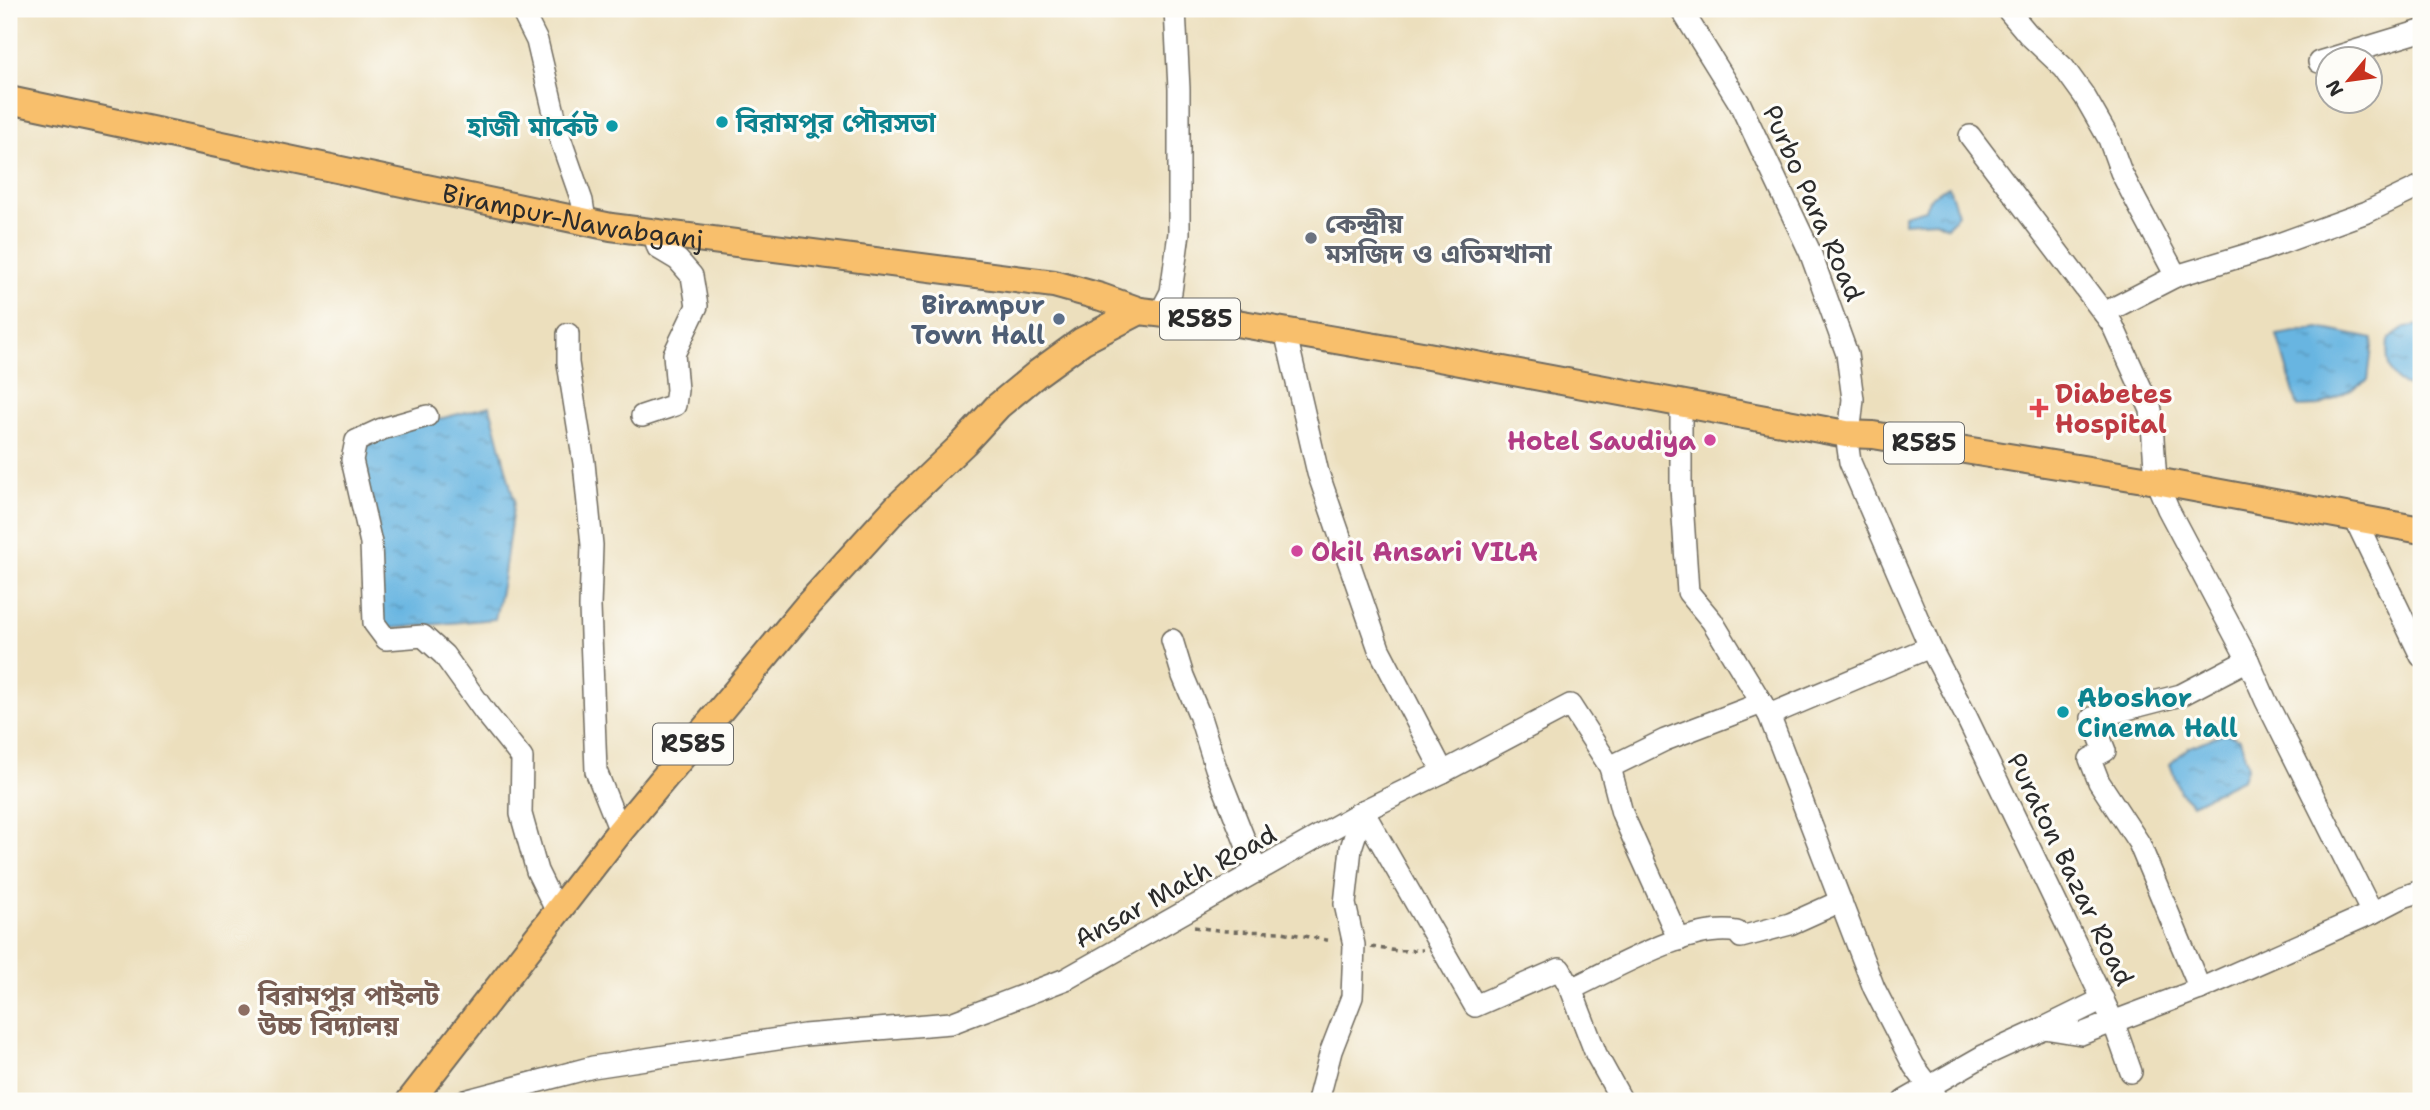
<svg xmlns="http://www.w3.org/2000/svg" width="2430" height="1110" viewBox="0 0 2430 1110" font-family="'Shantell Sans','Noto Sans Bengali',sans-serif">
	<defs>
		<pattern id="water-ripples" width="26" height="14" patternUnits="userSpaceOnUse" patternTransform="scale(1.75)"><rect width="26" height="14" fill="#68b5e1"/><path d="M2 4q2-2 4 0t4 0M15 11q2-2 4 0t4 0" fill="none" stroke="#5693b7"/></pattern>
	</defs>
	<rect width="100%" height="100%" fill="#fdfcf7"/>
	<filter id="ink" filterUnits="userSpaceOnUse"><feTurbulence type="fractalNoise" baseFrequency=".0143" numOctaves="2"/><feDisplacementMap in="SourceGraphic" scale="14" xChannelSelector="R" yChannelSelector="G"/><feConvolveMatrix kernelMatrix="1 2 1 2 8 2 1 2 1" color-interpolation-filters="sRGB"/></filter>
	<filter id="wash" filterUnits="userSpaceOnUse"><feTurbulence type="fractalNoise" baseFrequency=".00686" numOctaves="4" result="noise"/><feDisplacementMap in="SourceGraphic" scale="28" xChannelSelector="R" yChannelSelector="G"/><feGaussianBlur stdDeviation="1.57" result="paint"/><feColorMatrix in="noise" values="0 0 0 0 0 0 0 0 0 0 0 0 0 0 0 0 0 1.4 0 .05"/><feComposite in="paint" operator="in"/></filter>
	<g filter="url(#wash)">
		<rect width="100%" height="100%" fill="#ecdfbd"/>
		<g fill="url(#water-ripples)" stroke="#4a7086" stroke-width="2">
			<path d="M1949,187l9,27 -11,13 -11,-6 -32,2v-8l21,-6c5,-13 11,-18 24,-22z"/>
			<path d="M2421,325v64c-30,-2 -36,-22 -33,-49l18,-13z"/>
			<path d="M2319,328l54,11 -5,41 -48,26 -22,1 -21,-72z"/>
			<path d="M490,406l24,94 -11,81 -8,38 -111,10 -27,-179 35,-19z"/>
			<path d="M2225,733l15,6 8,27 -5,13 -51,25 -12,-12 -10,-28 19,-17z"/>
		</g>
	</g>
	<g filter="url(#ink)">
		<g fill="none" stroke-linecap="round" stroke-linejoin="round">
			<defs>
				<g id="minor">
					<path d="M521,9l16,32 23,97 22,63 3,19"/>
					<path d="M1681,9l59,95 70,148 37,102 6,45 -2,19 -5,16 4,28 80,185 36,69 147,305 18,51"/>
					<path d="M2007,9l21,25 36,34 21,29 24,42 12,33 15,29 40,75"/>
					<path d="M2319,62l102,-31"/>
					<path d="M1970,136l142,188 39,86 5,71 12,28 80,151 18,41 106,212"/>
					<path d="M2104,313l72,-37 86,-26 105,-38 54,-26"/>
					<path d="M1159,315l12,-23 8,-59v-144l-4,-80"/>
					<path d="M568,334v29l16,100 8,82 -2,62 6,164 24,60"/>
					<path d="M1681,403v84l7,105 24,29 57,94 105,273 40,78 15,20 8,15"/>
					<path d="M427,416l-45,13 -26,12 -4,19 19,83 3,80 12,16 37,-3 21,19 41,57 37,46 -1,56 16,57 19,39"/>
					<path d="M642,416l33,-11 2,-15 -3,-36 23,-48 -5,-30 -14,-16 -20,-12 -5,-17"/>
					<path d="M2355,519l66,137"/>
					<path d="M1172,640l11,36 16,38 17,54 41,104"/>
					<path d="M1769,715l161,-68"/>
					<path d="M1610,767l12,46 57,127"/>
					<path d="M1443,772l127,-67 40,62 55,-27 97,-37"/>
					<path d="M1363,811l112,195 85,-37 11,20c43,-20 119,-66 166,-57l4,5 49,-13 51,-23"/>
					<path d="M1571,989l25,65 26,47"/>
					<path d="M2200,989l-61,-146 -40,-61 -9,-23 15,-8 -13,-33 89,-23 67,-35"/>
					<path d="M2044,1028l59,-29"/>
					<path d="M464,1101l129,-34 211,-32 147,-12 115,-44 297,-168 80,-39 -64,-123 -61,-176 -33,-142"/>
					<path d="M1320,1101l-1,-4 12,-46 21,-54 2,-52 -9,-41 6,-56 12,-37"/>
					<path d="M1904,1101l79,-45 61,-28 37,6 119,-45 172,-76 31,-16 18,-6"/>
				</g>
				<g id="major">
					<path id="s1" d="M9,100l602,127 443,57 47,13 39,14"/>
					<path d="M410,1101l210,-270 187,-225 89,-98 68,-65 34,-37 40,-33 44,-32 58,-30 85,10 203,35 418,78 27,1 283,46 265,49"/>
				</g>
			</defs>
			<use href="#minor" stroke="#6f6a5e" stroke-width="24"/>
			<use href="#major" stroke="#6f6a5e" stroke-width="30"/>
			<g stroke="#6f6a5e" stroke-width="3.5" stroke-dasharray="5 5" stroke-linecap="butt">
				<path d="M1194,927l31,4 57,1 50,9"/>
				<path d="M1371,947l26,4 26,-1"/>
			</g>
			<use href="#minor" stroke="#fff" stroke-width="21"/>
			<use href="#major" stroke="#f8bf6c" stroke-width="26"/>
		</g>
	</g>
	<g fill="#0f9aa8" stroke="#fdfcf7" stroke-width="2.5">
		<circle cx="722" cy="122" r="7"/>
		<circle cx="612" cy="126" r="7"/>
		<circle cx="2063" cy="712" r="7"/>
	</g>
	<circle fill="#6b7280" stroke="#fdfcf7" stroke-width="2.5" cx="1311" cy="238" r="7"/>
	<circle fill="#5c6f8a" stroke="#fdfcf7" stroke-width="2.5" cx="1059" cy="319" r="7"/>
	<path fill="#e0444e" stroke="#fdfcf7" stroke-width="2.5" d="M2035.5 397.5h7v7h7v7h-7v7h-7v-7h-7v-7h7z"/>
	<g fill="#d1479c" stroke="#fdfcf7" stroke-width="2.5">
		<circle cx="1710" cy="440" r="7"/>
		<circle cx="1297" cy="551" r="7"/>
	</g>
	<circle fill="#8d6e63" stroke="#fdfcf7" stroke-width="2.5" cx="244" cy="1010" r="7"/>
	<g text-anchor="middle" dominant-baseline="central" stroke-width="6" stroke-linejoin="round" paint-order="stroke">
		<g fill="#fdfcf7" stroke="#6a6a68" stroke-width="2">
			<rect x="1160" y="298.5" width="80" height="41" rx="5"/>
			<rect x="1884" y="422.5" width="80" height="41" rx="5"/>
			<rect x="653" y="723.5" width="80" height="41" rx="5"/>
		</g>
		<g font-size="24" font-weight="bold" fill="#2b2b2b">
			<text x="1200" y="319">R585</text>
			<text x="1924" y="443">R585</text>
			<text x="693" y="744">R585</text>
		</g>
		<g font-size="26" font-weight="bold" fill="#0d838f" stroke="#fdfcf7" text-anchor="start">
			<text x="736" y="122">বিরামপুর পৌরসভা</text>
			<text x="598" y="126" text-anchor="end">হাজী মার্কেট</text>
			<text x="2077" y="697">Aboshor<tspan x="2077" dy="30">Cinema Hall</tspan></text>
		</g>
		<g font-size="26" fill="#2b2b2b" stroke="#fdfcf7">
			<text transform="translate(1814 203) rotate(66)">Purbo Para Road</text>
			<text stroke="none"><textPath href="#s1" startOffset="576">Birampur-Nawabganj</textPath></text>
			<text transform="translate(2071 869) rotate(64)">Puraton Bazar Road</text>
			<text transform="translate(1175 886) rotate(-29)">Ansar Math Road</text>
		</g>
		<g font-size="26" font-weight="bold" fill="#5b616d" stroke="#fdfcf7" text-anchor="start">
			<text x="1325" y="223">কেন্দ্রীয়<tspan x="1325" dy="30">মসজিদ ও এতিমখানা</tspan></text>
		</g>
		<g font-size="26" font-weight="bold" fill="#4e5e75" stroke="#fdfcf7" text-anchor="end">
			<text x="1045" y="304">Birampur<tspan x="1045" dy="30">Town Hall</tspan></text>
		</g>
		<g font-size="26" font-weight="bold" fill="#be3a42" stroke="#fdfcf7" text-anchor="start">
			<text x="2055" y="393">Diabetes<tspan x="2055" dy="30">Hospital</tspan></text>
		</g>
		<g font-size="26" font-weight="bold" fill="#b23c85" stroke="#fdfcf7" text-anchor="end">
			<text x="1696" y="440">Hotel Saudiya</text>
			<text x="1311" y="551" text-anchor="start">Okil Ansari VILA</text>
		</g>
		<g font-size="26" font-weight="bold" fill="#785e54" stroke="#fdfcf7" text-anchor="start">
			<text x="258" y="995">বিরামপুর পাইলট<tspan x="258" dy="30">উচ্চ বিদ্যালয়</tspan></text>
		</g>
	</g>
	<rect width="2430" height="1110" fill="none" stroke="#fdfcf7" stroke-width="35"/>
	<g transform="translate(2349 80) rotate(241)"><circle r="33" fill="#fdfcf7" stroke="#a9a8a5" stroke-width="2"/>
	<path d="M0-5L12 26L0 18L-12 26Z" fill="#c8321e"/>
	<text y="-10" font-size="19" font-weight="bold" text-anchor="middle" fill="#2b2b2b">N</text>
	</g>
</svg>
